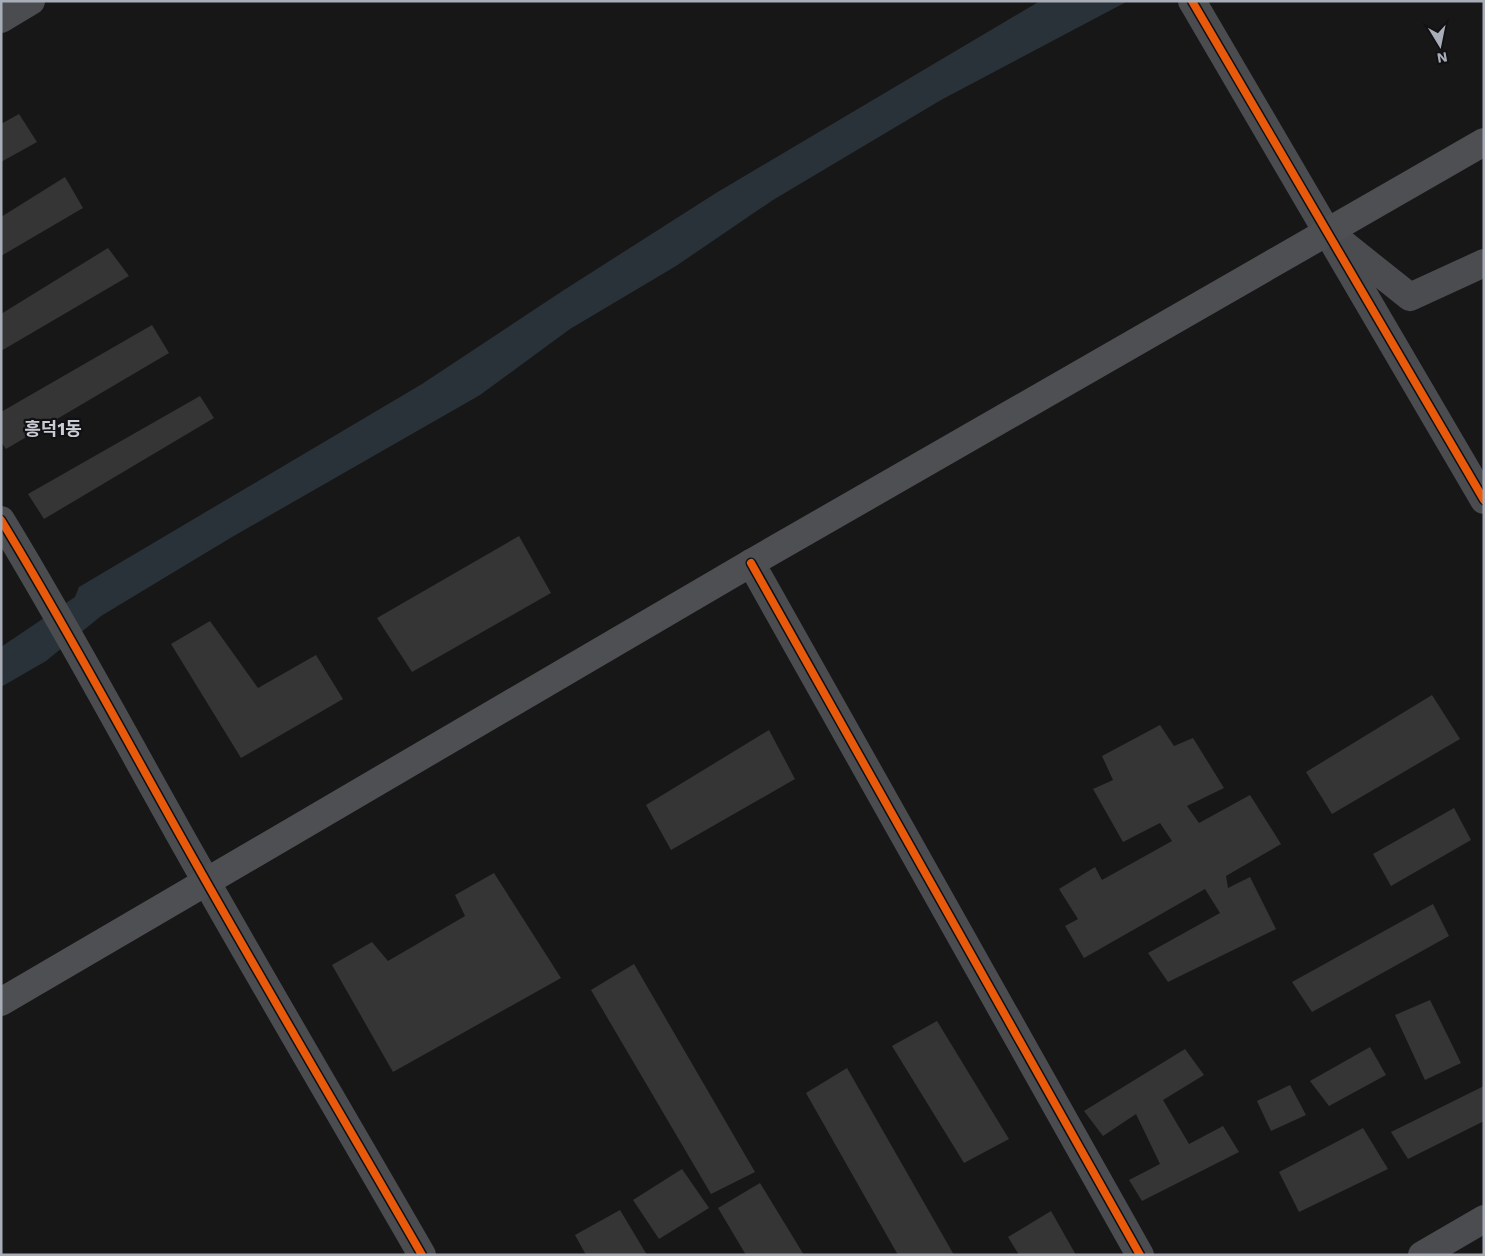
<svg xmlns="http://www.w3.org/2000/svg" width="1485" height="1256" viewBox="0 0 1485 1256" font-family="'Work Sans','Noto Sans KR',sans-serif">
	<rect width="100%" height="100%" fill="#171717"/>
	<path fill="#2a3239" d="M1040,1h88l-187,99 -168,100 -97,66 -106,63 -90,66 -248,142 -131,79 -55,45 -45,26v-40l74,-50 4,-10 343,-203 142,-94 152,-97z"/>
	<g fill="#353536">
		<path d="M19,114l18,28 -36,20v-38z"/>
		<path d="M65,177l18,31 -82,48v-39z"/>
		<path d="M108,248l21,28 -128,75v-37z"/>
		<path d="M152,325l17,28 -163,96 -5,-7v-30z"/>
		<path d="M200,396l14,22 -170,101 -16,-25z"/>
		<path d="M519,536l32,57 -139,79 -35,-54z"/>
		<path d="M210,621l48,67 58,-33 27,44 -102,59 -70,-114z"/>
		<path d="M1432,695l28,44 -128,75 -26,-42z"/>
		<path d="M1160,725l14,21 19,-8 31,50 -37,18 12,17 51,-28 31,49 -55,32 2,12 22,-11 26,52 -108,53 -20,-29 72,-40 -15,-24 -121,69 -19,-32 13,-7 -19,-30 36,-22 7,13 70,-39 -12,-18 -37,19 -30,-53 20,-9 -11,-24z"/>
		<path d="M769,730l26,49 -124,71 -25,-45z"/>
		<path d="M1454,808l17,32 -80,46 -18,-32z"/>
		<path d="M494,873l67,105 -168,94 -61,-107 40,-23 16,19 77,-45 -10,-21z"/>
		<path d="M1433,904l16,32 -137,76 -20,-30z"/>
		<path d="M634,964l121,208 -44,22 -120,-204z"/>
		<path d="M1430,1000l31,63 -36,17 -30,-65z"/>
		<path d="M937,1021l72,118 -45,24 -72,-117z"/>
		<path d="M1370,1047l16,28 -57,31 -19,-25z"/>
		<path d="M1185,1049l19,26 -41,25 26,44 34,-18 16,26 -97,49 -13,-21 31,-16 -24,-50 -33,22 -19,-25z"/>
		<path d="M847,1068l107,187h-56l-92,-162z"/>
		<path d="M1290,1085l16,30 -35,16 -14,-30z"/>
		<path d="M1484,1086v35l-76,38 -17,-27z"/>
		<path d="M1363,1128l25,41 -89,43 -20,-40z"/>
		<path d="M682,1169l27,39 -50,31 -26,-39z"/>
		<path d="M760,1183l44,72h-58l-28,-47z"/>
		<path d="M620,1210l27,45h-61l-11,-20z"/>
		<path d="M1051,1211l25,44h-57l-11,-18z"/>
	</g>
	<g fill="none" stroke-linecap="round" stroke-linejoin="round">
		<g stroke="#4b4c50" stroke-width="28">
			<path d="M1192,1l292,499"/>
			<path d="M1,19l30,-18"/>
			<path d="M1341,242l69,55 74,-34"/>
			<path d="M1,520c68,111 129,227 193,340 75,133 152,263 228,395"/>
			<path d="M751,563l389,692"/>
			<path d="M1422,1255l62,-36"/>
		</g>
		<path stroke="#4d4f52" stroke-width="28" d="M1,1002l750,-439 733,-421"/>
		<defs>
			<g id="cycleway">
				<path d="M1192,1l292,499"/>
				<path d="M1,520c68,111 129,227 193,340 75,133 152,263 228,395"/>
				<path d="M751,563l389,692"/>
			</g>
		</defs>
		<use href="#cycleway" stroke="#111113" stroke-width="11"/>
		<use href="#cycleway" stroke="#e8590c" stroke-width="8"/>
	</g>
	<g text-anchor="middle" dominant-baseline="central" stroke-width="4.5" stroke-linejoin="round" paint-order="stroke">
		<g font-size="18" font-weight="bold" fill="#c9ccd4" stroke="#111113">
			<text x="53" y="428">흥덕1동</text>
		</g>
	</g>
	<rect width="1485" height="1256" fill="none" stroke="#a8adb8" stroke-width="5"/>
	<g transform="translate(1440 45) rotate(170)" stroke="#111113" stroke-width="4" paint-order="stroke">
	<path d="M0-4L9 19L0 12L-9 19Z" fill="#a8adb8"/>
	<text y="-8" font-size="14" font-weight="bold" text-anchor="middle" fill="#a8adb8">N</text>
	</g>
</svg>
